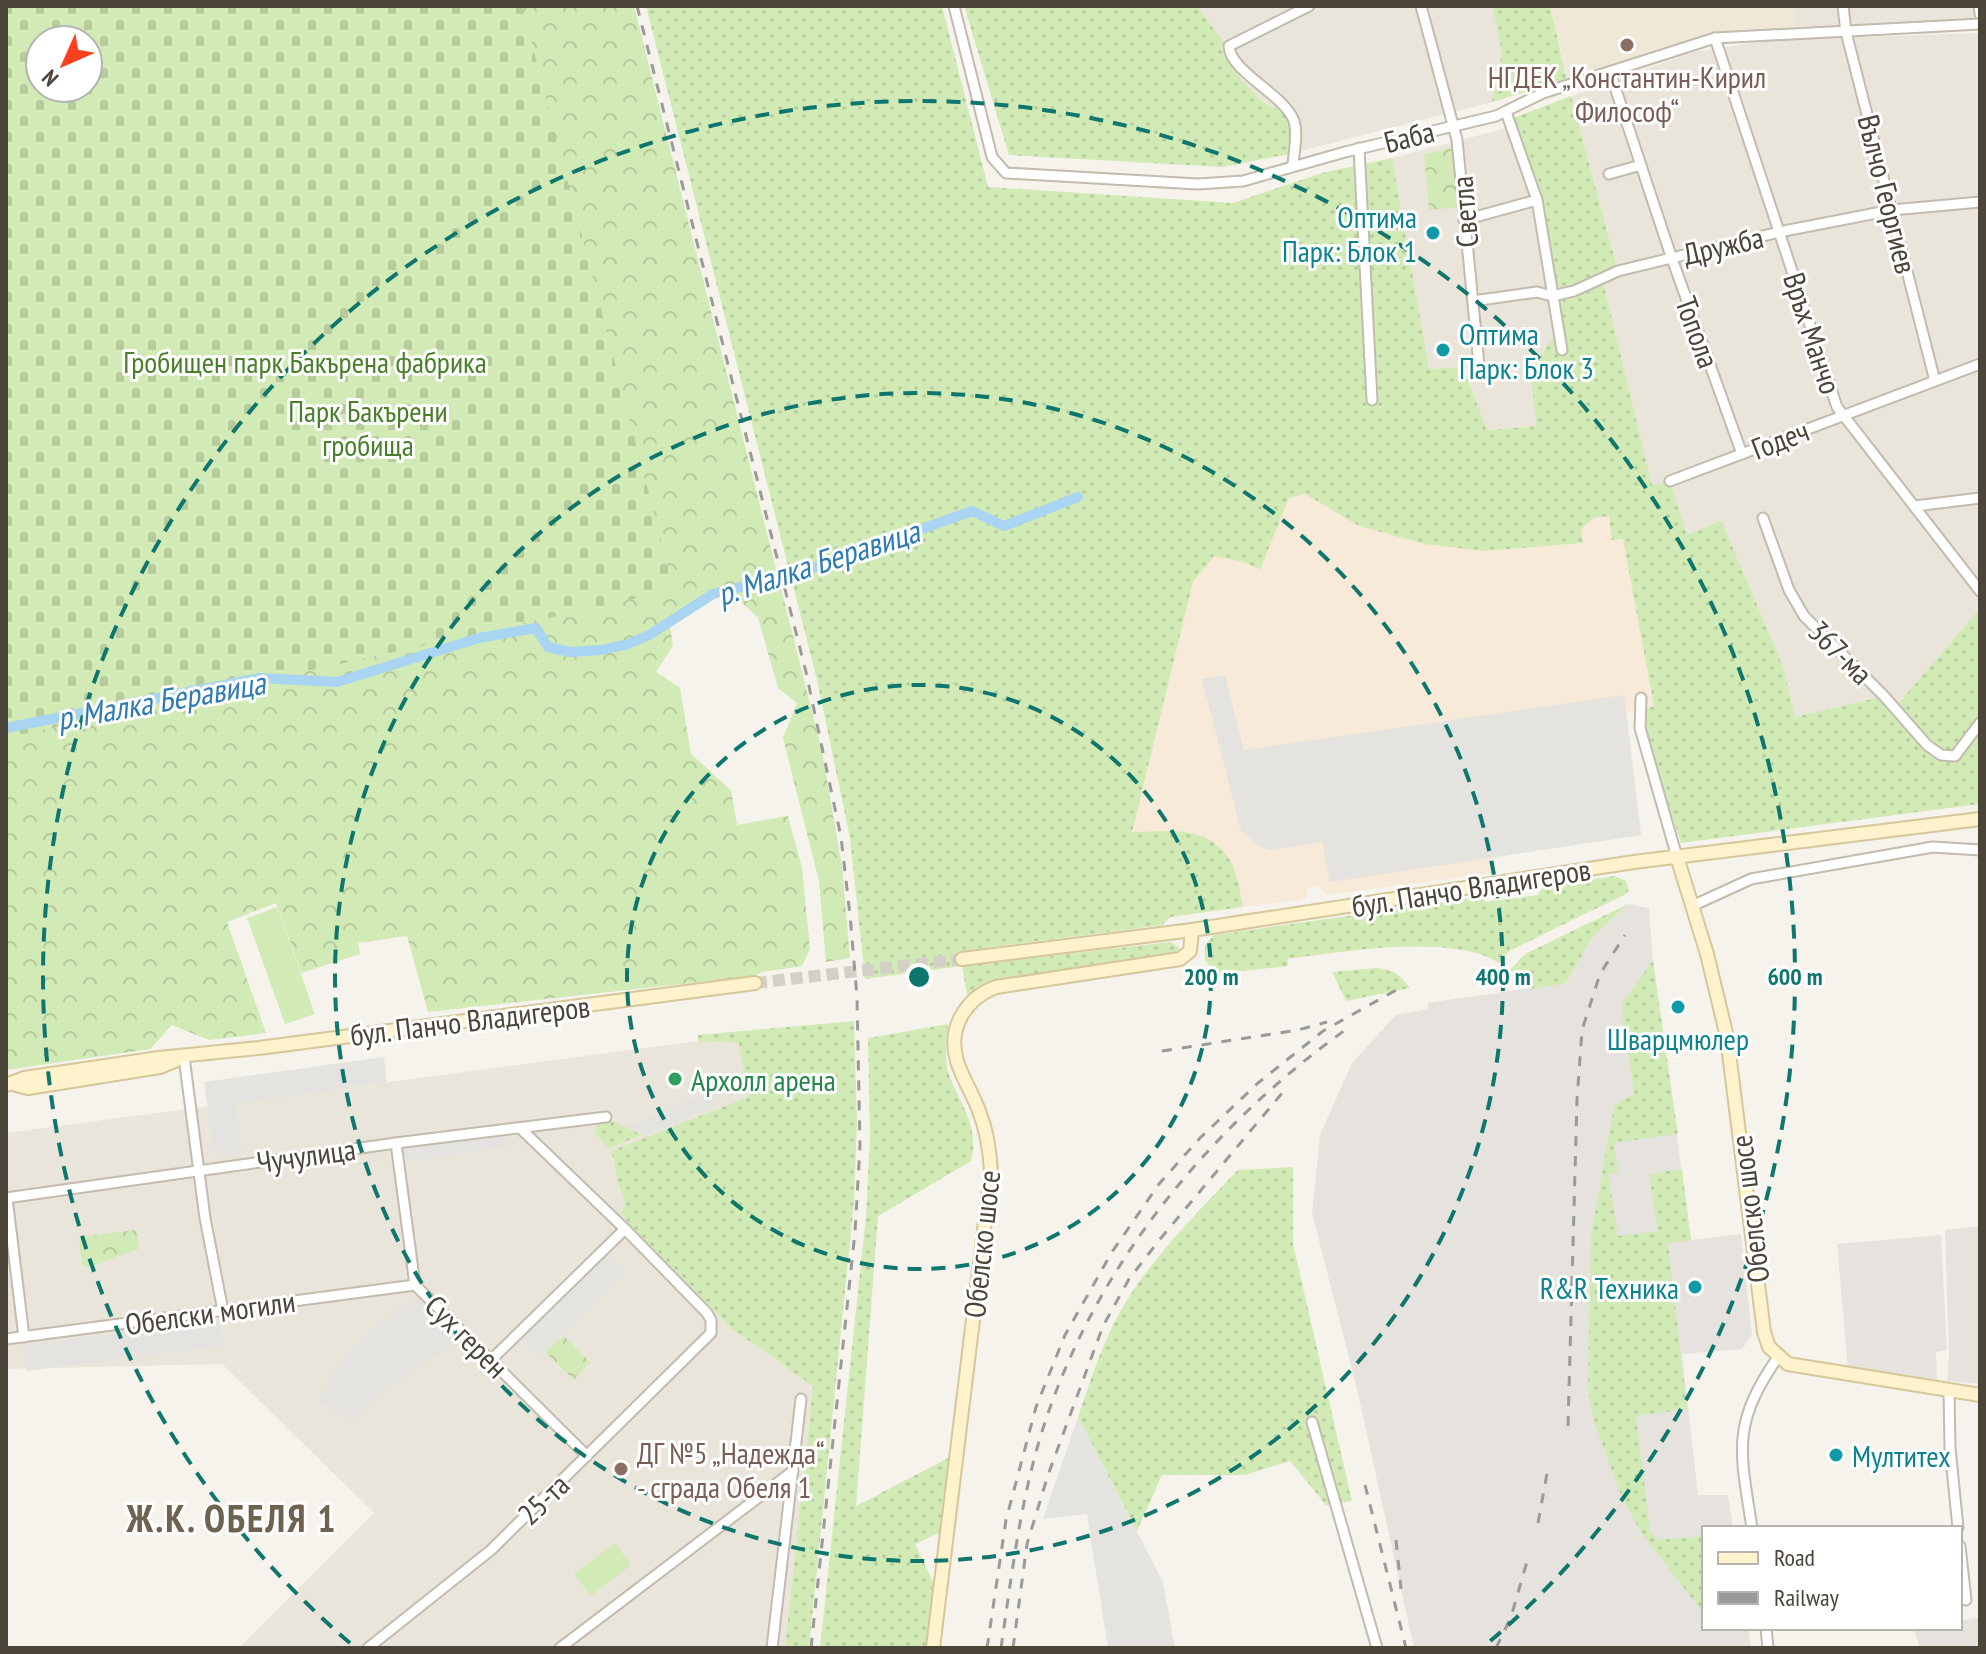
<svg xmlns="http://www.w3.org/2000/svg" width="1986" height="1654" viewBox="0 0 1986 1654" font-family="'PT Sans Narrow',sans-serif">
	<defs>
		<pattern id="grass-dots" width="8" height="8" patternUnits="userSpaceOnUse" patternTransform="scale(2)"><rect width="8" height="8" fill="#d2eab5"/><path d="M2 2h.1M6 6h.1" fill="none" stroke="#b6ca9c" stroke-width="1.8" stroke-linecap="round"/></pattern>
		<pattern id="forest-crowns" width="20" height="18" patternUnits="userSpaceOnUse" patternTransform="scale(2)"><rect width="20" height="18" fill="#d2eab5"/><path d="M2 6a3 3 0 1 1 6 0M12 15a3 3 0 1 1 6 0" fill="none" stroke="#b6ca9c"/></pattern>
		<pattern id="cemetery-stones" width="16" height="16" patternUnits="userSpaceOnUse" patternTransform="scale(2)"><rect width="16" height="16" fill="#d2eab5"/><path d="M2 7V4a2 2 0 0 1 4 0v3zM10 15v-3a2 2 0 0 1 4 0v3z" fill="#b6ca9c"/></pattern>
	</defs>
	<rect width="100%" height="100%" fill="#f6f3ec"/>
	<g fill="#eae5da">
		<path d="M1197,6h295l10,47 -10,49 -203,52 2,-27 -8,-15 -20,-10 -20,-20z"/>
		<path d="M1792,6h188v14l-185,7z"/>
		<path d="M1980,33v575l-85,101 -11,-13 -89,21 -12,-51 -62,-146 -34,15 -17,-53 -18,4 -50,-208 16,-8 -47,-174 122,-44 79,-12z"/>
		<path d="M1507,128l30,72 13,87 3,52 -23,33 8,54 -51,4 -24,-63 -34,2 -37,-211z"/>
		<path d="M698,1041l41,2 9,54 -137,55 6,12 2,27 6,10 -4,13 10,12 101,103 81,57 -28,262h-546l135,-135 -152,-149 -216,5v-236z"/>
	</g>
	<path fill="#f7ead8" d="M1305,494l54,32 125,25 98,-8 -1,-14 13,-11 16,-3 13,23 31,168 -27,7 14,122 -151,22 2,16 -166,22 -6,-8 -6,-1 -7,2v7l-7,5 -57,7 -10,-41 -102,-33 62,-251 21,-26 30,6 16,8 29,-72z"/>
	<g fill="#e6e2dd">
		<path d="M1628,904l21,4 4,53 38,279 50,-6 11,101 -10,14 -60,5 16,141h30l5,33h-29v100h44l3,20h-337l-57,-259 -45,-176 8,-78 32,-72 44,-48 32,-6v-6l6,-1 132,-19 25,-44z"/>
		<path d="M1980,1226v158l-33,-3 2,-26 -4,-125z"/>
		<path d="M1941,1235l6,115 -11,2 1,28 -89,-11 -11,-125z"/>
		<path d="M1980,1617v31h-60l-6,-18 46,-2v-7z"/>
	</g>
	<path fill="#efe8d6" d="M1550,6h242l5,28 -82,4 -146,47z"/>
	<g fill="url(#grass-dots)">
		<path d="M646,6h296l46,181 245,16 89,-30 70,-15 37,211 34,-2 24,63 50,-4 -7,-54 23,-34 -3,-51 -4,-36 -33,-133 58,-22 47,175 -16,7 50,207 18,-4 17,54 34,-15 62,146 12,51 89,-21 11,12 85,-100v115l-4,5 4,3v73l-299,39 -43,-132 16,-5 -31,-167 -11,1 -3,-24 -15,2 -13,11 2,14 -99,8 -59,-7 -66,-18 -54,-32 -16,4 -29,72 -16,-8 -30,-6 -21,26 -61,250c36,-1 80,-8 100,32 6,13 8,30 11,43l-73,10 -8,8 -201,26 2,15 199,-23 9,-1 9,6 -8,7 -180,26 -25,14 -5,-29 -97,13 -15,-141 -33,-158z"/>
		<path d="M964,6h233l26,36 -1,7 21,33 20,20 20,10 8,15 -2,27 -66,13 -214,-12z"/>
		<path d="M1492,6h58l17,74 -75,22 10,-49z"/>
		<path d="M1615,876l11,5 3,9 -3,4 -117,57 -10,12c-48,-30 -157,-11 -212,-4l1,7 -72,8 -11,-14v-15l9,-10 267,-38 5,5 52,-7 4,-8z"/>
		<path d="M1628,904l-37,35 -25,44 -33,6 -23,-19 15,-16z"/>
		<path d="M1653,961l25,173 -64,9 4,29 -10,2 10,62 40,-5 -9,-57 33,-5 9,71 -23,3 19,166 -51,7 14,114 8,10 46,-4v78l-61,-79 -20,-35 -29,-78 -6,-33 3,-154 23,-129 20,-13 -13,-89z"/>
		<path d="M1376,968c16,1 25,7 34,20l-64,13 -14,-29z"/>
		<path d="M854,1021l3,102 -3,79 -45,446h-24l28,-262 -81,-57 -101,-103 -10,-12 4,-13c-10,-15 -7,-33 -14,-50l137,-54 -9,-54 -41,-2v-6z"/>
		<path d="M948,1024c-2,16 -4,35 1,51 12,31 31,52 22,86l-93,55 -22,290 92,-48 -6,74 -27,12 19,40 -8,64h-106l46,-432 4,-78 -2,-100z"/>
		<path d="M609,1119l33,16 -34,13 -13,-15 2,-11z"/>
		<path d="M1293,1167v77l59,257 -26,4 -36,-44 -45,14h-83l-25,56 -59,-114c13,-39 26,-79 47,-114 31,-50 73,-91 113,-133z"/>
	</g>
	<g fill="url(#forest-crowns)" fill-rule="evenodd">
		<path d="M6,6h628l188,745 20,115 8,92 -24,4 -7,-81 -36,-143 14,-35 -19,-15 -20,-70 -25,-24 -22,5 -41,26 3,21 -17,26 24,16 11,66 40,36 6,35 51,-9 14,52 8,81 -8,17 -40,6 -8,4 -326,36 -21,-76 -49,7 2,11 -59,19 -25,-70 -49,19 39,111 -57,7 -37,-15 -22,24 -144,21zM40,40h48v48h-48z"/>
		<path d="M1456,147l4,60 -31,3 -5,-56z"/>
		<path d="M136,1230l3,19c-20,6 -36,15 -57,18l-3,-30z"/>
		<path d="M564,1336l26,26 -16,18 -29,-28z"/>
	</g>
	<path fill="url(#cemetery-stones)" fill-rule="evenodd" d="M6,6h516l152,584 -668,148zM40,40h48v48h-48z"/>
	<g fill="#d2eab5">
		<path d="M277,907l38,107 -30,10 -38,-106z"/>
		<path d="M615,1543l16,22 -40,31 -17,-22z"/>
	</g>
	<g fill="#e5e3e0">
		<path d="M1225,675l19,75 380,-55 17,140 -311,47 -8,-40 -51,8 -10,-3 -20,-16 -39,-152z"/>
		<path d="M384,1057l3,25 -152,22 7,48 -27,4 -11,-74z"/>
		<path d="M716,1089l-2,17 -68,29 -18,-8z"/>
		<path d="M505,1134l1,13 -102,14 -1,-13z"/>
		<path d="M608,1252l18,20 -86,83 -20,-15z"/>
		<path d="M418,1298l44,41 -81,52 -29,29 -33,-19 14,-28 18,-23 29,-28z"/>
		<path d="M219,1320l4,26 -197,25 -3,-26z"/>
		<path d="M1078,1417l85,165 12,66h-67l-21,-134 -44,5z"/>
	</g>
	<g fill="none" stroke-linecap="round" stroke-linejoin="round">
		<path stroke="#a9d4f2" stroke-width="10" d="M6,728l253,-50 78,4 142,-44 57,-10 12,19 22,5 32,-2 26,-6 21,-9 64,-41 94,-24 165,-59 32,15 74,-29"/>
		<path stroke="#d4d0c8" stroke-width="12" stroke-dasharray="12 6" stroke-linecap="butt" d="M755,983l207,-24"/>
		<defs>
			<g id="street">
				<path d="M954,6l38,151 14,16 192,11 45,-3 102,-29 151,-36 47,-23 172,-55 265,-14"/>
				<path d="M1421,6l36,134 23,235"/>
				<path d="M1843,6l3,26 89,349"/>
				<path d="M1979,6l1,8"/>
				<path d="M1715,38l122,369 143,184"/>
				<path d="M1610,72l61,184 71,198"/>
				<path d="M1506,112l31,88 25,150"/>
				<path d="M1359,148l13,252"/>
				<path d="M1293,165c1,-14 5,-30 1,-44 -10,-27 -64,-49 -65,-75l80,-40"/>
				<path d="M1609,174l32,-9"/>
				<path d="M1464,220l73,-20"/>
				<path d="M1473,301l64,-9 15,4 22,-5 44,-20 161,-39 113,-22 88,-8"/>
				<path d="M1670,481l310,-117"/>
				<path d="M1915,506l65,-8"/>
				<path d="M1763,518l26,72 15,26 80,80 43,49 14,10 14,1 25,-33"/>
				<path d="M1641,698l-1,30 37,129"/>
				<path d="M1692,906l59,-27 182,-32 47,3"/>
				<path d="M184,1057l21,161 18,93"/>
				<path d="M396,1143l19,142 172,171"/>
				<path d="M6,1198l390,-55 210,-26"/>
				<path d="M7,1198l17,139"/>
				<path d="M6,1339l409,-54"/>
				<path d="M491,1360l134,-131"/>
				<path d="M1949,1390l1,58 8,80"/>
				<path d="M1312,1422l65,226"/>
				<path d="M1752,1528c-12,-78 -21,-103 26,-171"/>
				<path d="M1960,1546l6,54"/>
				<path d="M1766,1628l2,20"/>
				<path d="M368,1648l123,-98 220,-217v-13l-4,-7 -82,-84 -105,-101"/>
				<path d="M560,1648l233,-177"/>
				<path d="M772,1648l29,-249"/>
			</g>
			<g id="secondary">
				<path d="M1677,857l30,97 20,83 37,295 5,15 19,17 192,31"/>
				<path d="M962,959l230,-29 442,-68 346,-43"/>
				<path d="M12,1084l16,4 132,-21 17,-7"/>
				<path d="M6,1085l18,-7 135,-20 100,-10 496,-65"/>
				<path d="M933,1648l58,-476c-1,-21 -4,-41 -12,-61 -6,-17 -17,-33 -22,-50 -10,-33 9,-63 39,-74l184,-28 10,-8 2,-21"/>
			</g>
		</defs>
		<use href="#street" stroke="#c2bbae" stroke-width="13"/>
		<use href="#secondary" stroke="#d6c79b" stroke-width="16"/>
		<use href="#street" stroke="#fff" stroke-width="9"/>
		<use href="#secondary" stroke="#fff3cd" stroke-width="12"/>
		<g stroke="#9a9a9a" stroke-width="3" stroke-dasharray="10 10" stroke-linecap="butt">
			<path d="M637,6l169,666 35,165 9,78 7,82 3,149 -5,86 -44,416"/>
			<path d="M1162,1051l136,-21 29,-8"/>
			<path d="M1568,1426l9,-326 5,-70 18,-56 25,-39"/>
			<path d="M1365,1485l41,163"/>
			<path d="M1538,1523l10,-55"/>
			<path d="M1396,1540l5,49"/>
			<path d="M987,1648l19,-128 30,-113 29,-72 47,-83 47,-68 41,-46 58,-55 65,-52 75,-42"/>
			<path d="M1001,1648c10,-68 18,-137 37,-203 49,-170 168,-316 310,-417"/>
			<path d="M1013,1648l14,-104 21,-69 55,-149 26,-47 32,-41 122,-146"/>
			<path d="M1496,1648l15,-31 17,-59"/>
		</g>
	</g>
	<g fill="none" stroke="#0f766e" stroke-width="4" stroke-dasharray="14 10">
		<circle cx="919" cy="977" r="292"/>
		<circle cx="919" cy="977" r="584"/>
		<path d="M350 1643A876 876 0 1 1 1488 1643"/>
	</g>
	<g fill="#8d6e63" stroke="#fff" stroke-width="3">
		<circle cx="1627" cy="45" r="8"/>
		<circle cx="621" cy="1469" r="8"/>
	</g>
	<g fill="#0f9aa8" stroke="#fff" stroke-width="3">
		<circle cx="1433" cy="233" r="8"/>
		<circle cx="1443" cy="350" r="8"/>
		<circle cx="1678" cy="1007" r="8"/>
		<circle cx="1695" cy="1287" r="8"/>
		<circle cx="1836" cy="1455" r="8"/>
	</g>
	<circle fill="#2e9e5b" stroke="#fff" stroke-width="3" cx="675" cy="1079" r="8"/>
	<g text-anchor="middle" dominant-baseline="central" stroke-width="6" stroke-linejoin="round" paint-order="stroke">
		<g font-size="30" fill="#785e54" stroke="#fff">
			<text x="1627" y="76">НГДЕК „Константин-Кирил<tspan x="1627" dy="34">Философ“</tspan></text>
			<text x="637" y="1452" text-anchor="start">ДГ №5 „Надежда“<tspan x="637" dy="34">- сграда Обеля 1</tspan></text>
		</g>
		<g font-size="30" fill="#4b4439" stroke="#fff">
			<text transform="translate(1409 136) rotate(-14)">Баба</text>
			<text transform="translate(1888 194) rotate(76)">Вълчо Георгиев</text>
			<text transform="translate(1464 212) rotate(-95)">Светла</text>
			<text transform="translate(1723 245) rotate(-13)">Дружба</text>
			<text transform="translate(1698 332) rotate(70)">Топола</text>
			<text transform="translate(1813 333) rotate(72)">Връх Манчо</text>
			<text transform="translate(1780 439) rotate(-21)">Годеч</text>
			<text transform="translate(1841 652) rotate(45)">367-ма</text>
			<text transform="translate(1471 887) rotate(-9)">бул. Панчо Владигеров</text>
			<text transform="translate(470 1020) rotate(-7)">бул. Панчо Владигеров</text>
			<text transform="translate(306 1155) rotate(-8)">Чучулица</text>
			<text transform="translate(1749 1209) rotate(-97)">Обелско шосе</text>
			<text transform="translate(981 1244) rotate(-84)">Обелско шосе</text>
			<text transform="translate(210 1312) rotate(-8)">Обелски могили</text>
			<text transform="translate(467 1336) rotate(45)">Сух герен</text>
			<text transform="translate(543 1499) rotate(-44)">25-та</text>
		</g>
		<g font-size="30" fill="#0d838f" stroke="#fff" text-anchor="end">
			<text x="1417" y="216">Оптима<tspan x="1417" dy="34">Парк: Блок 1</tspan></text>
			<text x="1459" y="333" text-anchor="start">Оптима<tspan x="1459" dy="34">Парк: Блок 3</tspan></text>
			<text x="1678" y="1038" text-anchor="middle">Шварцмюлер</text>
			<text x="1679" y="1287">R&amp;R Техника</text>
			<text x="1852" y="1455" text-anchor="start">Мултитех</text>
		</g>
		<g font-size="30" fill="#4a7f2a" stroke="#fff">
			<text x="305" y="361">Гробищен парк Бакърена фабрика</text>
			<text x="368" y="410">Парк Бакърени<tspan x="368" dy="34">гробища</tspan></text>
		</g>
		<g font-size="30" fill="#27864d" stroke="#fff" text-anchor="start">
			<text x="691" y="1079">Архолл арена</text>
		</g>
		<g font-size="32" font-style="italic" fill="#2e7ab2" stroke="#fff">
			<text transform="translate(818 562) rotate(-18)">р. Малка Беравица</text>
			<text transform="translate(161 700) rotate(-10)">р. Малка Беравица</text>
		</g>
		<g font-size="38" font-weight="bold" letter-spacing="2" fill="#6e6250" stroke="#fff">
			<text x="232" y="1517">Ж.К. ОБЕЛЯ 1</text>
		</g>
	</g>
	<circle cx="919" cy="977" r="12" fill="#0f766e" stroke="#fff" stroke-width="4"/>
	<g font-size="24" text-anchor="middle" font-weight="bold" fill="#0f766e" stroke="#fff" stroke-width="6" stroke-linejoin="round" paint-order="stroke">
		<text x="1211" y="985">200 m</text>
		<text x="1503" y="985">400 m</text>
		<text x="1795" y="985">600 m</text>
	</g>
	<rect width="1986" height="1654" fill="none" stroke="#4b4439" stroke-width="16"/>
	<rect x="1702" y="1526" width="260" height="104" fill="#ffffff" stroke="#b7b4b0" stroke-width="2"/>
	<rect x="1718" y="1552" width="40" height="12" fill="#fff3cd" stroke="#b7b4b0" stroke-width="2"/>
	<text x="1774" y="1566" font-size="24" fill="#4b4439">Road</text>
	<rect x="1718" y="1592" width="40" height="12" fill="#9a9a9a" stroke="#b7b4b0" stroke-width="2"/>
	<text x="1774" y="1606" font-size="24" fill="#4b4439">Railway</text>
	<g transform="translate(64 64) rotate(225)"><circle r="38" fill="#ffffff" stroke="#b7b4b0" stroke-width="2"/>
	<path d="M0-6L14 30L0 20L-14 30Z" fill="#fc3f1d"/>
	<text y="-12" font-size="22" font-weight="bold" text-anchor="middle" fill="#4b4439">N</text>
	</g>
</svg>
